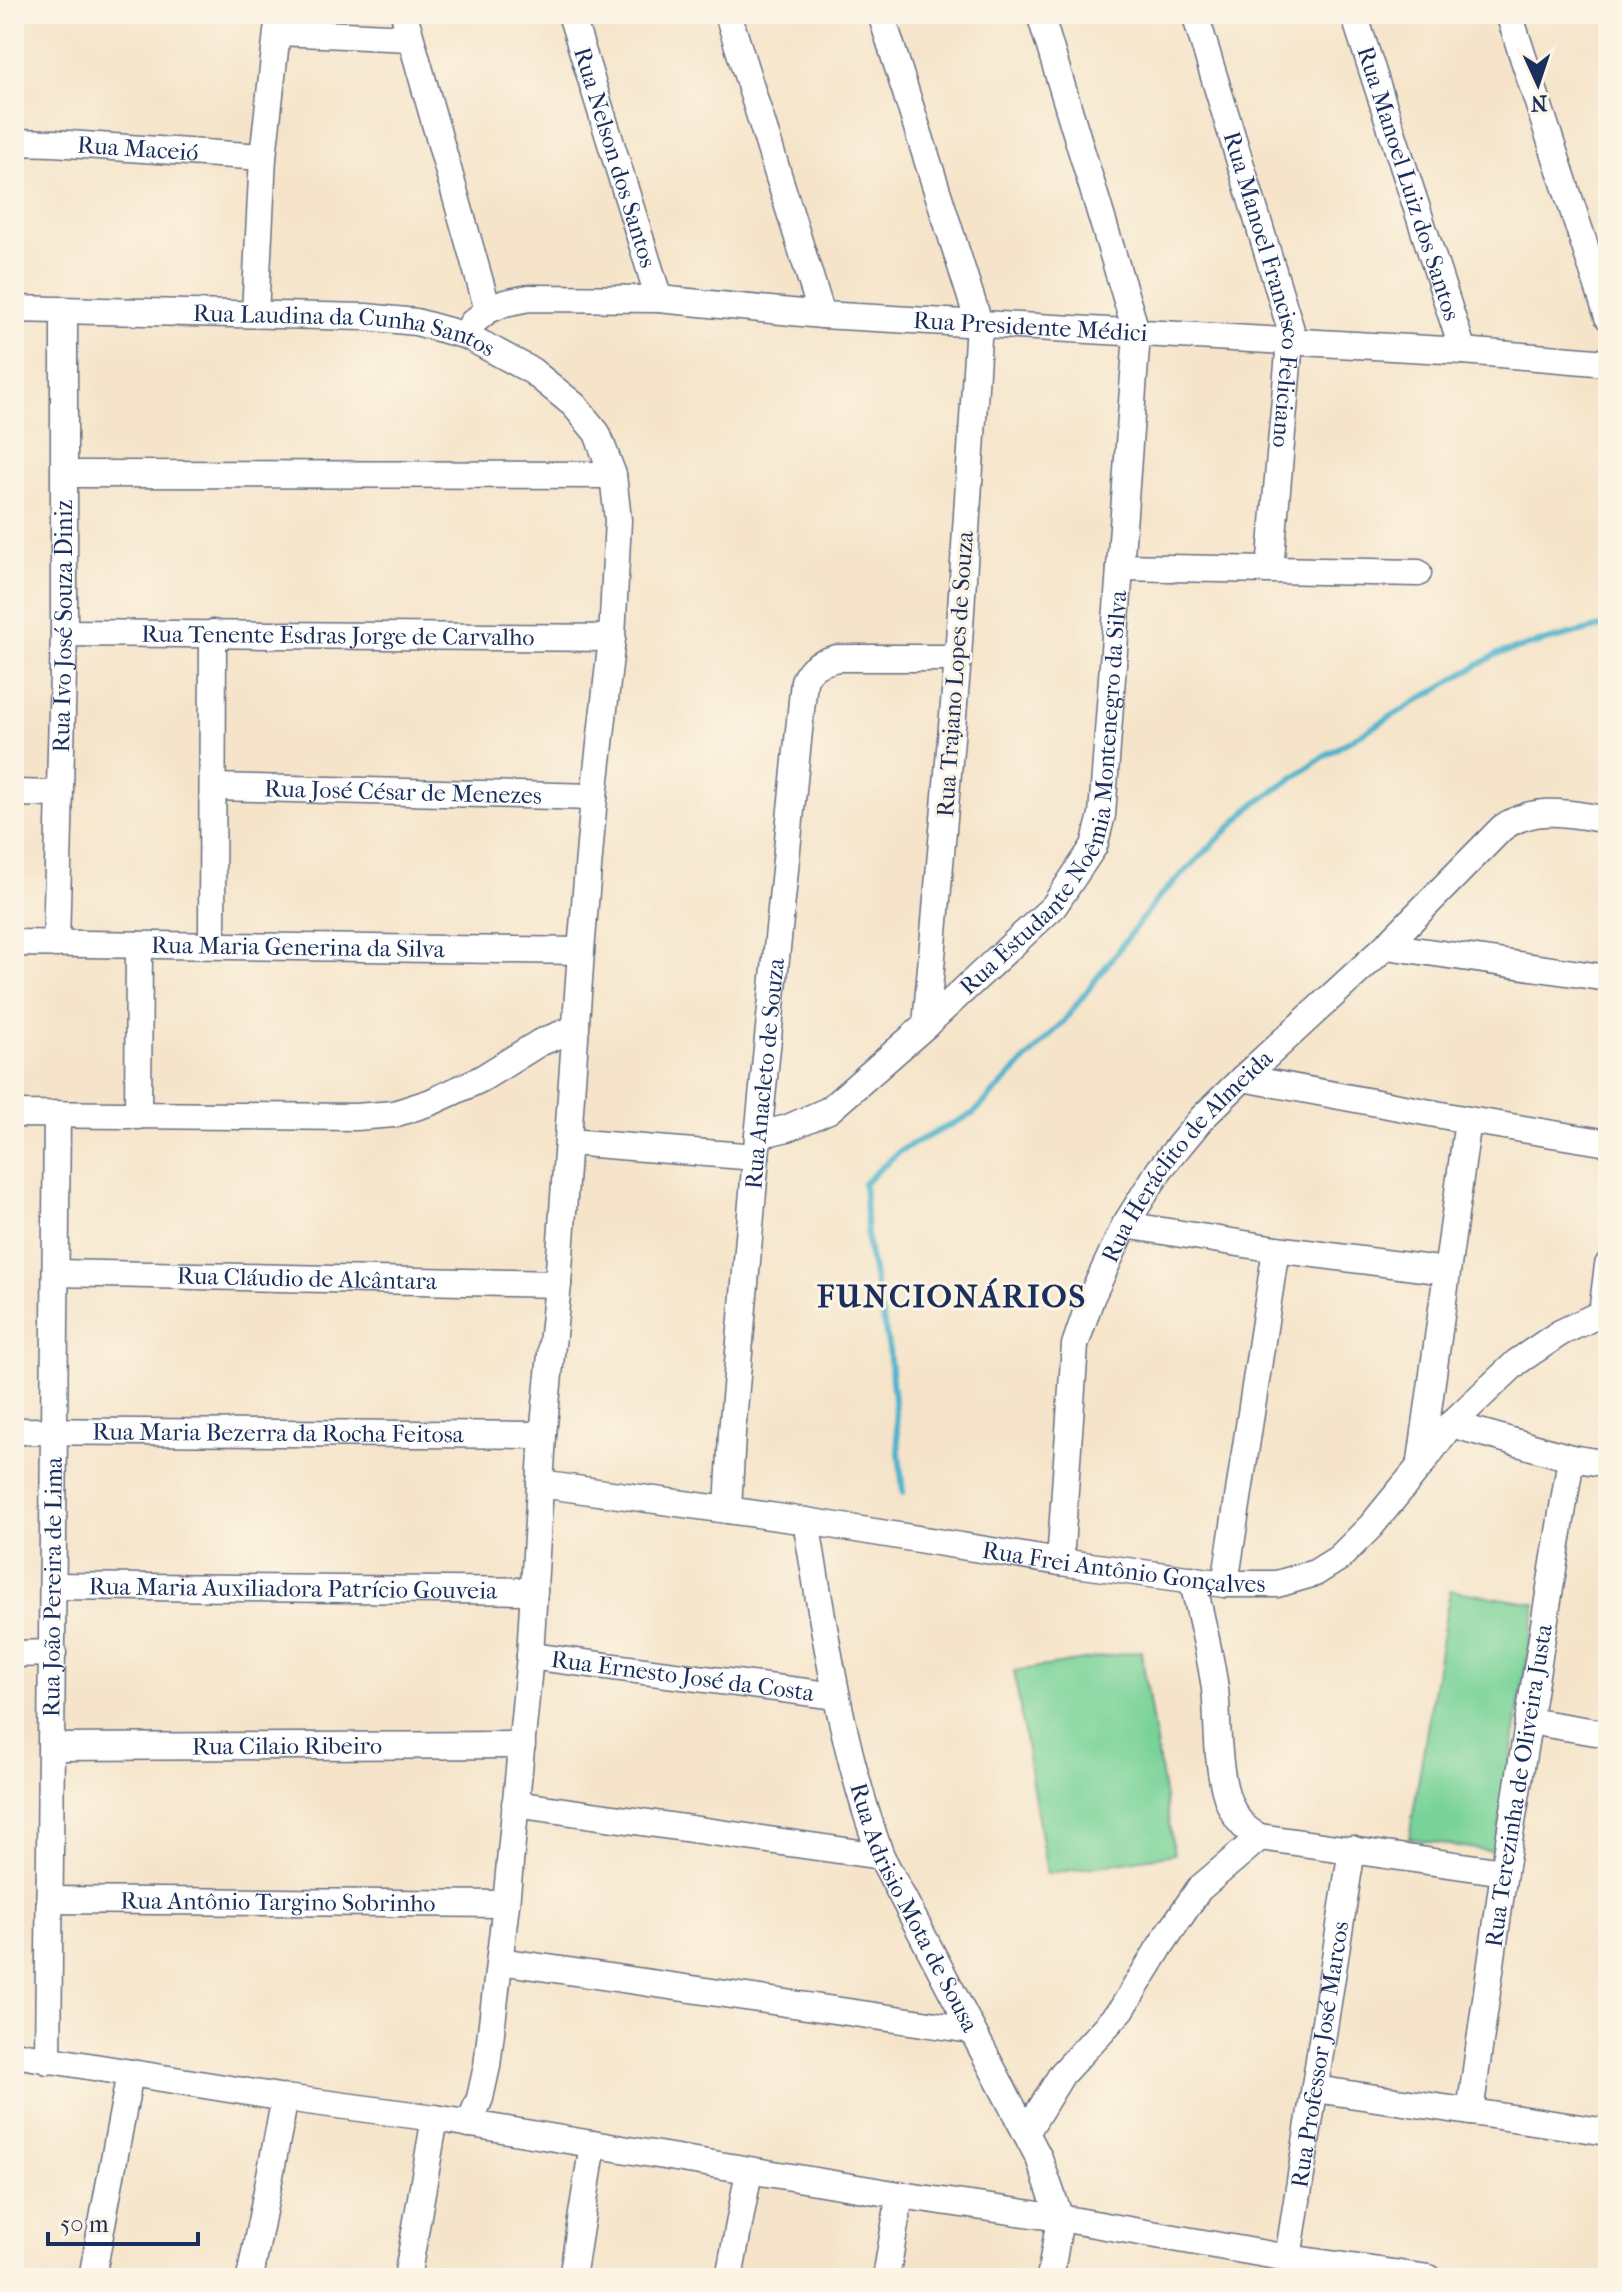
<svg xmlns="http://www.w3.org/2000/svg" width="1622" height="2292" viewBox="0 0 1622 2292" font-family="'IM FELL French Canon',serif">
	<rect width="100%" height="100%" fill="#fcf5e5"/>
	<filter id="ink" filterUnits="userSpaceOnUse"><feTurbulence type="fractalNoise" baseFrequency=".0125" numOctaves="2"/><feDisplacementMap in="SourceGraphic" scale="16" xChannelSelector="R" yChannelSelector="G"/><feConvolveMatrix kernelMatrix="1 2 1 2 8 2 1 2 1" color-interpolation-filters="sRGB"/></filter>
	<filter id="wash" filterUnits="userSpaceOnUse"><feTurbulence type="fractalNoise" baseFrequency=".006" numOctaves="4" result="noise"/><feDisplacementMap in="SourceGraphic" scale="32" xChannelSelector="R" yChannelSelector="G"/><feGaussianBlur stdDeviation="1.8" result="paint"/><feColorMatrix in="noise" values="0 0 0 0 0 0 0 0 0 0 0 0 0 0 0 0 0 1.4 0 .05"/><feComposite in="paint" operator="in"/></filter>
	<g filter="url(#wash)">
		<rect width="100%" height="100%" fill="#f5e4c9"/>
		<g fill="#79d399" stroke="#4a817c" stroke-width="2">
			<path d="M1450,1590l86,14 -41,248 -86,-14z"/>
			<path d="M1141,1651l33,203 -127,20 -33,-203z"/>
		</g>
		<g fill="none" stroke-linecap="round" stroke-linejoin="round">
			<path stroke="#4cb2cb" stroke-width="6" d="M903,1493l-14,-144 -21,-103 -4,-63 37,-33 73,-37 90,-92 95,-124 93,-91 77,-53 168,-99 111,-29"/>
		</g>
	</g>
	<g filter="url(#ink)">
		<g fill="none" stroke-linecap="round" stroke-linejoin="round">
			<defs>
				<g id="minor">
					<path d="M404,14l84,296"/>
					<path id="s1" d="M571,14l88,285"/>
					<path d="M728,14l94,301"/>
					<path d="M881,14l98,309 -21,335 -32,367"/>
					<path id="s2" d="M1195,14l96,316 -21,239"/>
					<path id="s3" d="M1354,14l109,337"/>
					<path d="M1509,14l99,303"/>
					<path d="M278,32l132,6"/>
					<path id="s4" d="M14,142l39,1 210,14"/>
					<path id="s5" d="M14,309l352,8 50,5 51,14 65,35 42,34 23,28 16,42 5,45 -6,118 -18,159 -13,154 -23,333 -15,151 -13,221 -24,248 -19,162 -7,32 -11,26"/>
					<path d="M255,314l8,-157 16,-143"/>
					<path id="s6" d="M467,336l5,-13 16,-13 17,-7 24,-5 130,1 163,16 641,36 145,12"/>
					<path d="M65,474l548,1"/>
					<path d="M1120,567l298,6"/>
					<path id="s7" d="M64,633l548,5"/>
					<path id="s8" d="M213,787l381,10"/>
					<path d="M14,793l45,1"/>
					<path id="s9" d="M14,943l567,8"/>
					<path id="s10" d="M56,944l8,-311v-323"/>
					<path d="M212,944l1,-311"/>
					<path d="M1386,946l222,32"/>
					<path d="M1243,1078l225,42 140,23"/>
					<path d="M14,1114l342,3 38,-3 37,-12 50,-23 58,-36 37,-15"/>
					<path d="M138,1116l1,-171"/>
					<path id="s11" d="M758,1135l30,-7 41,-18 97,-85 128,-119 40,-60 8,-31 35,-481 -97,-320"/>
					<path d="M569,1142l187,15"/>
					<path d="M1125,1225l151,24 170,22"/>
					<path id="s12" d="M57,1273l501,11"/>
					<path d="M1602,1313l6,-48"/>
					<path d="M1451,1424l120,34 37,6"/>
					<path id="s13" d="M14,1431l529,4"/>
					<path d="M1421,1461l47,-341"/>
					<path id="s14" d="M540,1484l266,37 254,41 165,22h52l38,-11 24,-15 32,-32 50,-61 30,-41 66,-62 43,-29 42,-20h6"/>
					<path id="s15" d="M728,1510l4,-77 24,-276 48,-476c8,-17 16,-18 33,-23h121"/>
					<path id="s16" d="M806,1521c19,113 35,227 75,335l158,302 21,60 -10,60"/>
					<path id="s17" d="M1060,1562l15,-217 16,-47 34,-73 35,-56 42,-51 41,-40 143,-132 116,-118c33,-24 69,-14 106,-8"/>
					<path d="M1192,1579c9,37 18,73 23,110 5,43 -4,128 45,148l244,35"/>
					<path d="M1225,1584l51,-335"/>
					<path id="s18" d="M53,1586l481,5"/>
					<path d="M14,1654l39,-1"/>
					<path id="s19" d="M530,1656l306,40"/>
					<path d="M1528,1721l80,13"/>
					<path id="s20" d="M53,1747l469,-2"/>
					<path d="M515,1804l366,52"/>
					<path id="s21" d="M50,1900l456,4"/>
					<path d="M500,1961l471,69"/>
					<path d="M14,2054l271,44 150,20 465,77 160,23 228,40 141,20"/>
					<path id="s22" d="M48,2061l9,-947"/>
					<path d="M1315,2089l293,43"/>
					<path id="s23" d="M1470,2112l34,-240 67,-414"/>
					<path d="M1026,2133l36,-59 60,-65 39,-64 38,-56 61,-52"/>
					<path id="s24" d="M1288,2258l64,-409"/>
					<path d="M92,2278l38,-205"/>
					<path d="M250,2278l35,-180"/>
					<path d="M407,2278l28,-160"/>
					<path d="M572,2278l21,-134"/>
					<path d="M729,2278l20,-107"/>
					<path d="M886,2278l14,-83"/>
				</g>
			</defs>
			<use href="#minor" stroke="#676e83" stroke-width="29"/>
			<use href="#minor" stroke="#fff" stroke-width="26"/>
		</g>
	</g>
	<g text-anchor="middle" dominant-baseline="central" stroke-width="6" stroke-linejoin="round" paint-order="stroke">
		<g font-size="24" fill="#1b2f5e" stroke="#fcf5e5">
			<text stroke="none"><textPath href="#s4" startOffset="124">Rua Maceió</textPath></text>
			<text stroke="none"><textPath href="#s1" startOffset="150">Rua Nelson dos Santos</textPath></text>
			<text stroke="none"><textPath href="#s3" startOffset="178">Rua Manoel Luiz dos Santos</textPath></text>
			<text stroke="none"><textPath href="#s2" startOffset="286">Rua Manoel Francisco Feliciano</textPath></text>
			<text stroke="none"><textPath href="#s6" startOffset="580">Rua Presidente Médici</textPath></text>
			<text stroke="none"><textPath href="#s5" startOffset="332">Rua Laudina da Cunha Santos</textPath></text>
			<text stroke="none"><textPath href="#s10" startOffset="318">Rua Ivo José Souza Diniz</textPath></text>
			<text stroke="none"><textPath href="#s7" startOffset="274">Rua Tenente Esdras Jorge de Carvalho</textPath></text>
			<text transform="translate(955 674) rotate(-86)">Rua Trajano Lopes de Souza</text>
			<text stroke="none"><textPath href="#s11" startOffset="482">Rua Estudante Noêmia Montenegro da Silva</textPath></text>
			<text stroke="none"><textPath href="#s8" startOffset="190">Rua José César de Menezes</textPath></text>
			<text stroke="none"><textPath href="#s9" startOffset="284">Rua Maria Generina da Silva</textPath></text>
			<text stroke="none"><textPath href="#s15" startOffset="438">Rua Anacleto de Souza</textPath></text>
			<text stroke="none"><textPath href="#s17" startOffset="440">Rua Heráclito de Almeida</textPath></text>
			<text stroke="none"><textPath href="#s12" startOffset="250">Rua Cláudio de Alcântara</textPath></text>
			<text stroke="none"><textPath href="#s13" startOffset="264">Rua Maria Bezerra da Rocha Feitosa</textPath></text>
			<text stroke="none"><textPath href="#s14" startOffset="590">Rua Frei Antônio Gonçalves</textPath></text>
			<text stroke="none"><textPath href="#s22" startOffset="474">Rua João Pereira de Lima</textPath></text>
			<text stroke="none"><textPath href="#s18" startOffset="240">Rua Maria Auxiliadora Patrício Gouveia</textPath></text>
			<text stroke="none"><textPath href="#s19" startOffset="154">Rua Ernesto José da Costa</textPath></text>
			<text stroke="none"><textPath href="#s20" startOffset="234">Rua Cilaio Ribeiro</textPath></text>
			<text stroke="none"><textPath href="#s23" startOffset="330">Rua Terezinha de Oliveira Justa</textPath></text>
			<text stroke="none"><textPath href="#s21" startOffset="228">Rua Antônio Targino Sobrinho</textPath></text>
			<text stroke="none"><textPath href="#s16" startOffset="404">Rua Adrisio Mota de Sousa</textPath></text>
			<text stroke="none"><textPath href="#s24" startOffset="206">Rua Professor José Marcos</textPath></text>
		</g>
		<g font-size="32" font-weight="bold" letter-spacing="2" fill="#1b2f5e" stroke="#fcf5e5">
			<text x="952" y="1296">FUNCIONÁRIOS</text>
		</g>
	</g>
	<rect width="1622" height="2292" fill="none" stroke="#fcf5e5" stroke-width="48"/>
	<g transform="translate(1538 84) rotate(177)" stroke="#fcf5e5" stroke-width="6" paint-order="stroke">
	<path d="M0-6L14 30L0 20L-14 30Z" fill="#1b2f5e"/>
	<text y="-12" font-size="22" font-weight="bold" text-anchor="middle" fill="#1b2f5e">N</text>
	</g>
	<path d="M48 2232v12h150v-12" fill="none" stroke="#1b2f5e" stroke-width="4"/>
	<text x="60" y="2232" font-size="24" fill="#1b2f5e" stroke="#fcf5e5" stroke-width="6" paint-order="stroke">50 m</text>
</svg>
